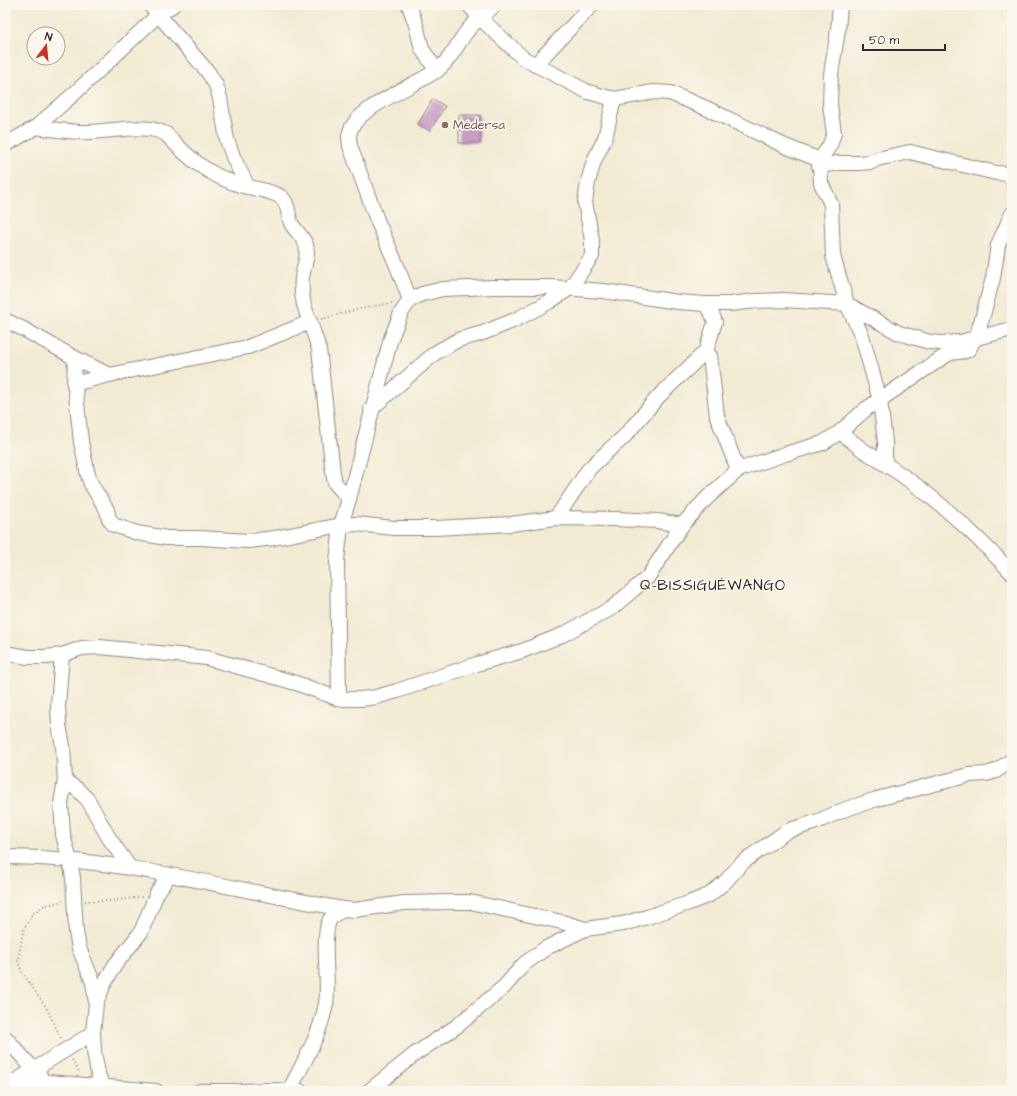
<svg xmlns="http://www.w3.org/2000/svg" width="1017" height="1096" viewBox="0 0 1017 1096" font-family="'Architects Daughter',sans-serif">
	<rect width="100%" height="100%" fill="#fbf7ec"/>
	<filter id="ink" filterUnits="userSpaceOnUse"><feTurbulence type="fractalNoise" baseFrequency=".025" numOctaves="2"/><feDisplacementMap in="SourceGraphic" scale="8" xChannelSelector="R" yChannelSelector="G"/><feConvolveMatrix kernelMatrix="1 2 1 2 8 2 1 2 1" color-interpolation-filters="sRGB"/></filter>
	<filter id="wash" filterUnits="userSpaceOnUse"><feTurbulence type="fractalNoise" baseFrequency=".012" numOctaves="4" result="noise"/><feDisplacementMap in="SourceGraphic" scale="16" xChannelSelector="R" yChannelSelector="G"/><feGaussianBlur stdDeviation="0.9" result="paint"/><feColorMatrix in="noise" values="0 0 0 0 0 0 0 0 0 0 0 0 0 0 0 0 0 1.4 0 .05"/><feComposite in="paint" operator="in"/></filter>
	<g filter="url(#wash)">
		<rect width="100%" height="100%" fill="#f2ebd4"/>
		<g id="blocks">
			<g fill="#c99ec6">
				<path d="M433,99l12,7 -15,25 -12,-7z"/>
				<rect x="459" y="115" width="21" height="28"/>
			</g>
		</g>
	</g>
	<g filter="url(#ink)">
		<use href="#blocks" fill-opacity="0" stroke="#8e8b80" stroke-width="1"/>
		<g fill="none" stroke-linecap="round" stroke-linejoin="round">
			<defs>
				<g id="minor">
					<path d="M150,5l58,67 8,13 4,13 7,42 7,19 14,28"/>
					<path d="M409,5l7,20 6,24 15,22"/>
					<path d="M469,5l11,13 43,40 65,34 26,7 40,-7 16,1 36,15 79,38 35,14"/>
					<path d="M840,5l-2,25 -7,44 -1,31 4,28 -4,12 -10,15 1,23 10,21 2,52 14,48 15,32 18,64 5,42v22c47,29 89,69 127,109"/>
					<path d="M535,65l57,-60"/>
					<path d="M36,127c14,2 29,4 43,5 26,2 63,-11 87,2 22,24 42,41 74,51 13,4 30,5 41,12 9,7 6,19 11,28 5,7 11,12 14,20 3,11 -3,22 -4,33 -2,16 2,30 8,44"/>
					<path d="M5,145l31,-18 40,-35 82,-77 15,-10"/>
					<path d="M819,166l19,-3h21l13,-1 5,-3 33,-7 86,21 13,1 3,6"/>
					<path d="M410,300l-13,-34 -20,-46 -27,-74c0,-3 -1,-6 -1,-9 1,-30 72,-52 92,-70 12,-11 17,-25 27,-37 7,-9 18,-17 27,-25"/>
					<path d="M5,320l20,10 50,28 34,17"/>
					<path d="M706,351l4,5 7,60 21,54"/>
					<path d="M75,358l-1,26 2,10 5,48 7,33 3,9 16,26 2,9 5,6 23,8 30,5h33l49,3 25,-3 67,-13 16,-1 37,4h41l76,-4 45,-6 59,1 42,2 25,4"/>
					<path d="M74,384l35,-9 139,-28 62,-25 9,27 14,124 2,10 14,16"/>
					<path d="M371,409l64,-56 23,-13 25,-7 32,-13 34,-18 21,-14 22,-32v-16l-7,-38 3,-20 6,-21 11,-23 9,-39"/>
					<path d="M840,432l26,-23 82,-55c7,-3 14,-1 20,-4l8,-13 6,-18 11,-41 5,-33 14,-31"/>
					<path d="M556,518l33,-49 22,-21 12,-10 35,-41 48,-46 9,-29 -3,-8 -7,-10"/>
					<path d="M5,653l23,4h18l16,-2 20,-7 18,-1 107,11 89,25 43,16h22l15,-2 21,-6 80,-27 45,-13 40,-16 50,-27 36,-31 34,-52 26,-28 30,-27 47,-16 38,-11 17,-11 23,18 22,14"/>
					<path d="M62,655l-4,51 1,19 4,21 2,35 -4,22 2,32 7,26 3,17 3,54 3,16 14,34 3,21 -3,30 1,18 4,23 6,17"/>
					<path d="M339,699l-2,-138 4,-36 8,-26 42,-161 10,-25 9,-13 12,-6 21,-5 51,-2h57l52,4 75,11 27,2h25l26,-3 27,-1 64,4 52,29 31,9 10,1 20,-1 52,-13"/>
					<path d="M65,781l12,8 11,11 21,38 21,30"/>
					<path d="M5,857c114,0 227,33 339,52l11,1 49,-7 48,-1h18l92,20 23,7"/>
					<path d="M96,1003l8,-19 11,-19 26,-33 16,-39 12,-18"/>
					<path d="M5,1037l22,25 13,13"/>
					<path d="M5,1084l9,-2h34l108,9"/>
					<path d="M14,1084v-2l79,-49"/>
					<path d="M200,1091h35"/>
					<path d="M241,1091l29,-1 30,1"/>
					<path d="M289,1091c14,-28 32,-57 37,-88 4,-19 -6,-72 5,-85 3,-4 9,-6 13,-9"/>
					<path d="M369,1091l46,-37 42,-28 47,-39 20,-23 22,-16 39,-19 38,-5 24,-7 42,-14 20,-8 16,-13 16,-18 13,-10 33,-23 29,-9 30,-13 31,-10 92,-24 17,-1 10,-3 16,-11"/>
				</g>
			</defs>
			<use href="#minor" stroke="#8e8b80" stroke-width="16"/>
			<g stroke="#8e8b80" stroke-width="2" stroke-dasharray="1 3" stroke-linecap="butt">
				<path d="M321,319l38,-10 33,-6"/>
				<path d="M85,901h25l33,-4"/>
				<path d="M61,1038l-15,-31 -24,-35 -4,-10 5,-31 9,-17 11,-8 20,-5"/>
				<path d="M72,1060l7,12"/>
			</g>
			<use href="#minor" stroke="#fff" stroke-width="14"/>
		</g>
	</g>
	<circle fill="#8d6e63" stroke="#fbf7ec" stroke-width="1.5" cx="445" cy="125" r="4"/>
	<g text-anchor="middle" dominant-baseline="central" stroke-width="3.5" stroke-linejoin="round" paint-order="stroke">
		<g font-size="13" fill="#785e54" stroke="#fbf7ec" text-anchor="start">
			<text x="453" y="125">Médersa</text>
		</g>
		<g font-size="15" letter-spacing="1" fill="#2b2b2b" stroke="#fbf7ec">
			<text x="713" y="585">Q-BISSIGUÉWANGO</text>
		</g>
	</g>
	<rect width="1017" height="1096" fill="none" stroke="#fbf7ec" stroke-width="20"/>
	<g transform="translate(46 46) rotate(16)"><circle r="19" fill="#fbf7ec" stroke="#a8a59f"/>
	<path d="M0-3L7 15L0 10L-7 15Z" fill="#c8321e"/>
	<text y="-6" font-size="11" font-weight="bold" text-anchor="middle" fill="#2b2b2b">N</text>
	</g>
	<path d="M863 44v6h82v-6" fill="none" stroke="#2b2b2b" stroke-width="2"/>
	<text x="869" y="44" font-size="12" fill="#2b2b2b" stroke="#fbf7ec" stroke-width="3" paint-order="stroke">50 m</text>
</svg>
